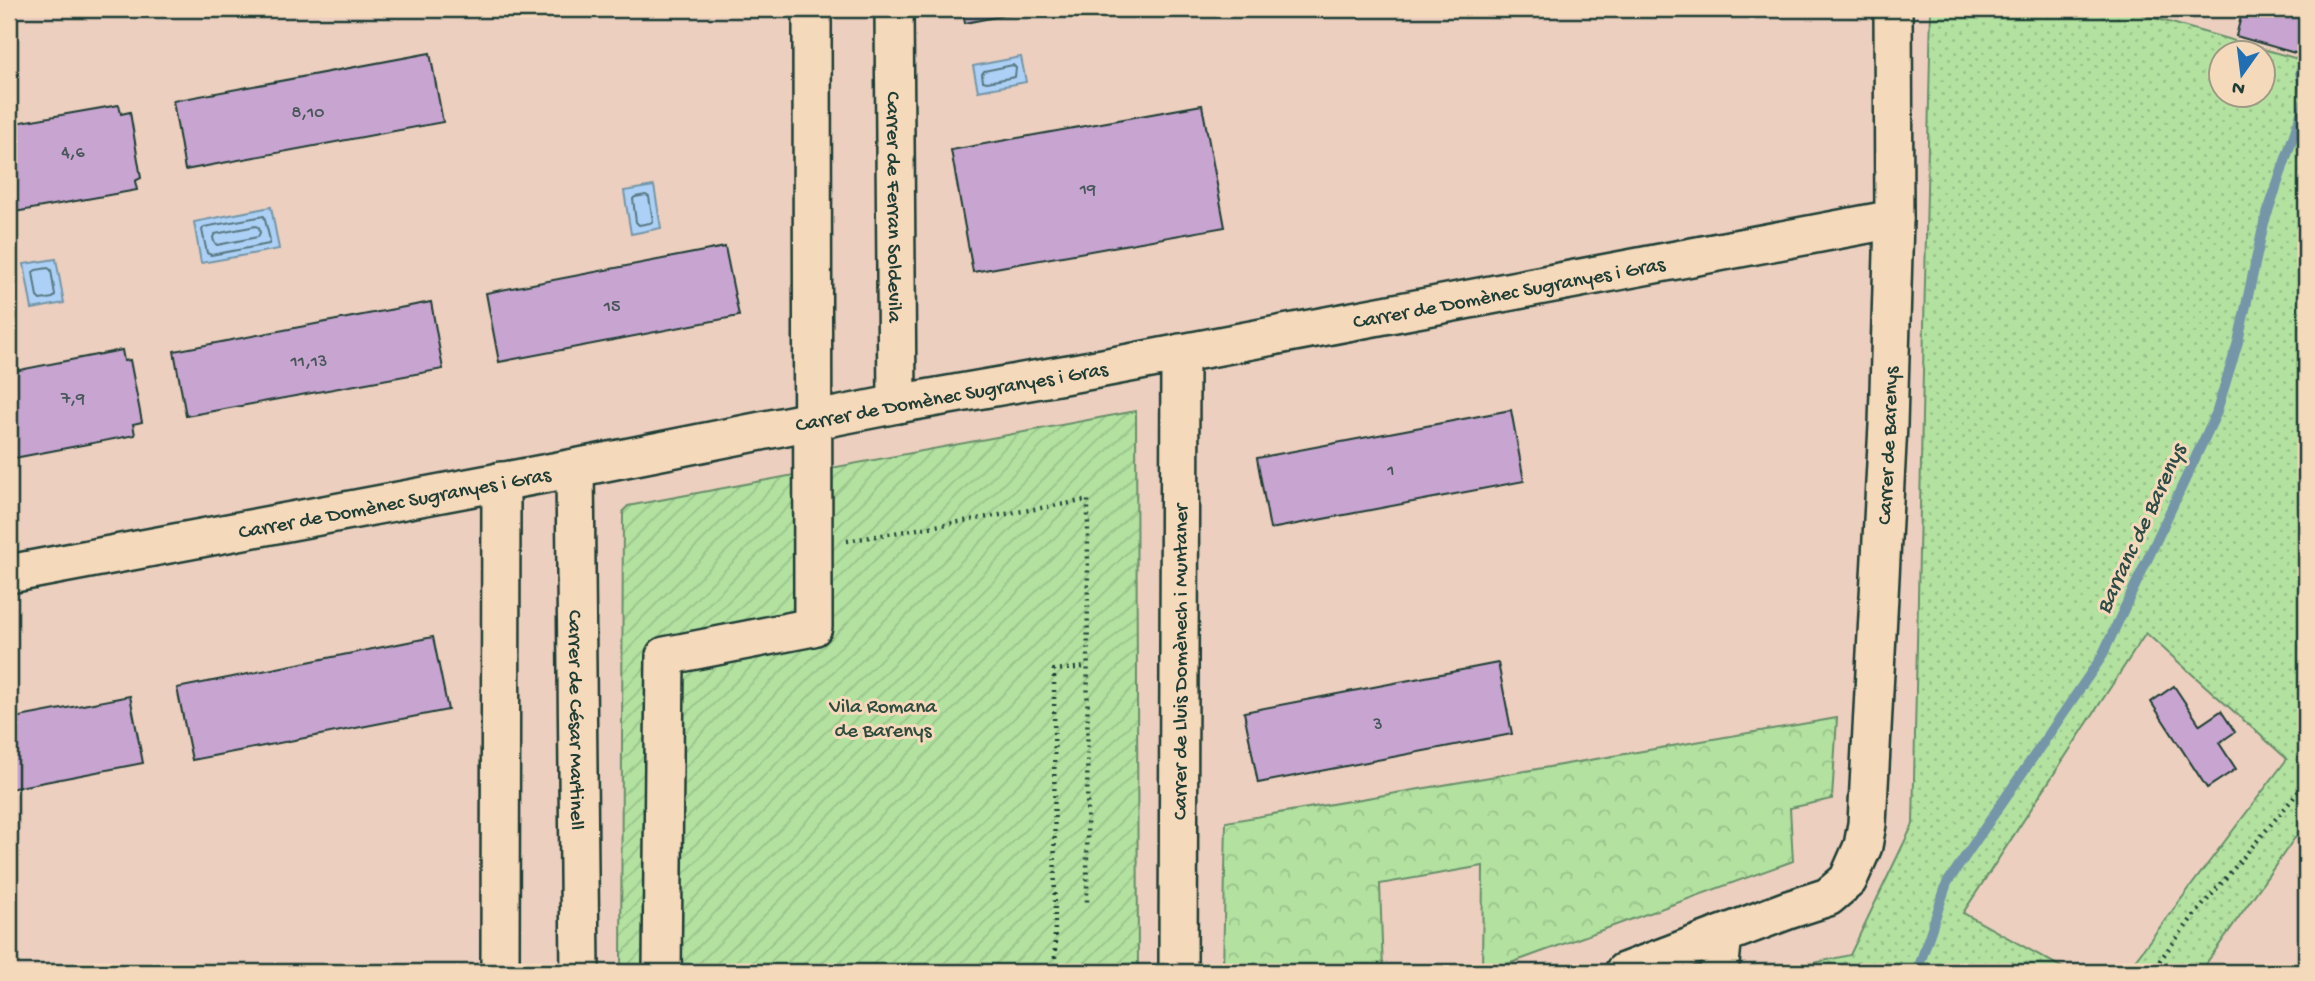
<svg xmlns="http://www.w3.org/2000/svg" width="2315" height="981" font-family="'Gochi Hand',sans-serif">
<defs>
<pattern id="grass-dots" width="8" height="8" patternUnits="userSpaceOnUse" patternTransform="scale(1.75)"><rect width="8" height="8" fill="#b2e1a0"/><path d="M2 2h.1M6 6h.1" fill="none" stroke="#99c28a" stroke-width="1.8" stroke-linecap="round"/></pattern>
<pattern id="park-crowns" width="20" height="18" patternUnits="userSpaceOnUse" patternTransform="scale(1.75)"><rect width="20" height="18" fill="#b2e1a0"/><path d="M2 6a3 3 0 1 1 6 0M12 15a3 3 0 1 1 6 0" fill="none" stroke="#99c28a"/></pattern>
<pattern id="garden-furrows" width="10" height="10" patternUnits="userSpaceOnUse" patternTransform="scale(1.75)"><rect width="10" height="10" fill="#b2e1a0"/><path d="M-1 1l2-2M0 10L10 0M9 11l2-2" fill="none" stroke="#99c28a"/></pattern>
</defs>
<rect width="100%" height="100%" fill="#eccfbf"/>
<filter id="ink" filterUnits="userSpaceOnUse"><feTurbulence type="fractalNoise" baseFrequency=".0143" numOctaves="2"/><feDisplacementMap in="SourceGraphic" scale="14" xChannelSelector="R" yChannelSelector="G"/><feConvolveMatrix kernelMatrix="1 2 1 2 8 2 1 2 1" color-interpolation-filters="sRGB"/></filter>
<g filter="url(#ink)">
<path fill="url(#grass-dots)" stroke="#688f6a" stroke-width="2" fill-rule="evenodd" d="M1931,9H2123L2305,61L2306,56V822L2200,972H2126L2287,759L2146,633L1963,913L2070,972H1774L1850,955L1913,824ZM2220,52H2262V94H2220Z"/>
<path fill="url(#park-crowns)" stroke="#688f6a" stroke-width="2" d="M1837,718L1832,799L1790,808L1793,861L1486,972H1482L1483,866L1380,884L1383,972H1223L1226,822Z"/>
<path fill="url(#garden-furrows)" stroke="#688f6a" stroke-width="2" d="M1136,411L1138,972H621L623,511L628,506Z"/>
<path fill="#add1f6" stroke="#7496a8" stroke-width="2" d="M1021,57L1026,82L978,91L973,66Z
M654,186L661,228L631,234L624,191Z
M271,207L279,249L201,263L194,222Z
M56,259L64,303L32,309L24,264Z"/>
<g fill="none" stroke-linecap="round" stroke-linejoin="round">
<path stroke="#587882" stroke-width="2" d="M1013,65L1016,68L1015,77L987,82L983,81L982,74L984,71Z
M646,195L649,197L653,221L650,223L639,225L636,222L633,199L635,197Z
M264,216L270,240L269,244L211,255L207,253L202,230L204,227Z
M256,226L259,228L260,233L258,237L217,245L214,242L213,237L215,234Z
M48,268L51,270L55,295L53,298L40,300L37,297L33,272L36,270Z"/>
<path stroke="#7496a8" stroke-width="10" d="M1917,972L1947,883L2101,658L2216,414L2238,342L2264,223L2306,99L2300,72L2306,66"/>
</g>
<path fill="#c7a5d0" stroke="#1f3d34" stroke-width="2" d="M962,9H1036L965,23Z
M2243,9H2306V42L2302,55L2236,36Z
M430,53L443,122L185,170L173,101Z
M119,105L121,114L130,112L141,178L135,181L137,190L9,213V124Z
M1202,105L1225,227L973,272L951,150Z
M725,247L739,316L499,362L486,293Z
M431,302L443,369L186,416L174,351Z
M122,350L124,361L130,360L142,422L133,424L135,435L9,459V372Z
M1511,410L1524,481L1270,529L1257,458Z
M433,637L448,710L192,760L177,688Z
M1498,663L1512,734L1258,783L1244,712Z
M2174,686L2200,725L2221,711L2235,732L2219,743L2236,769L2207,788L2151,702Z
M130,696L143,763L9,789V719Z"/>
<g fill="none" stroke-linecap="round" stroke-linejoin="round">
<g stroke="#1f3d34" stroke-width="42">
<g id="street">
<path id="s1" d="M894,9L897,404"/>
<path id="s2" d="M575,468L580,972"/>
<path id="s3" d="M9,574L575,468L897,404L1103,368L1894,219"/>
<path d="M500,972L501,481"/>
<path d="M662,972L665,656L813,627L812,9"/>
<path id="s4" d="M1178,972L1180,353"/>
<path id="s5" d="M1624,972L1788,910L1828,897L1848,880L1863,846L1867,824L1888,425L1894,219L1893,9"/>
<path d="M1719,972L1723,935"/>
</g>
</g>
<path stroke="#1f3d34" stroke-width="4.5" stroke-dasharray="2 5" stroke-linecap="butt" d="M847,541L1088,500L1087,906
M1055,972L1054,670L1087,667
M2151,972L2192,918L2306,783"/>
<use href="#street" stroke="#f5d9bb" stroke-width="37"/>
</g>
</g>
<g text-anchor="middle" stroke-width="6" stroke-linejoin="round" paint-order="stroke">
<g font-size="18" fill="#49575b">
<text x="308" y="117">8,10</text>
<text x="73" y="157">4,6</text>
<text x="1088" y="194">19</text>
<text x="612" y="311">15</text>
<text x="309" y="366">11,13</text>
<text x="73" y="403">7,9</text>
<text x="1391" y="475">1</text>
<text x="1378" y="729">3</text>
</g>
<g font-size="21" fill="#1f3d34" stroke="#f5d9bb">
<text dy="7" stroke="none"><textPath href="#s1" startOffset="198">Carrer de Ferran Soldevila</textPath></text>
<text dy="7" stroke="none"><textPath href="#s3" startOffset="1526">Carrer de Domènec Sugranyes i Gras</textPath></text>
<text dy="7" stroke="none"><textPath href="#s3" startOffset="959">Carrer de Domènec Sugranyes i Gras</textPath></text>
<text dy="7" stroke="none"><textPath href="#s5" startOffset="682">Carrer de Barenys</textPath></text>
<text dy="7" stroke="none"><textPath href="#s3" startOffset="392">Carrer de Domènec Sugranyes i Gras</textPath></text>
<text dy="7" stroke="none"><textPath href="#s4" startOffset="310">Carrer de Lluis Domènech i Muntaner</textPath></text>
<text dy="7" stroke="none"><textPath href="#s2" startOffset="252">Carrer de César Martinell</textPath></text>
</g>
<g font-size="21" fill="#2e4d3f" stroke="#f5d9bb">
<text x="883" y="712">Vila Romana<tspan x="883" dy="24">de Barenys</tspan></text>
</g>
<g font-size="23" font-style="italic" fill="#2d4c47" stroke="#f5d9bb">
<text transform="translate(2139 528) rotate(-65)" y="8">Barranc de Barenys</text>
</g>
</g>
<rect width="2315" height="981" fill="none" stroke="#f5d9bb" stroke-width="35"/>
<rect x="18" y="18" width="2280" height="946" fill="none" stroke="#1f3d34" stroke-width="2.5" filter="url(#ink)"/>
<g transform="translate(2242 74) rotate(194)"><circle r="33" fill="#f5d9bb" stroke="#9f9b85" stroke-width="2"/>
<path d="M0-5L12 26L0 18L-12 26Z" fill="#1f6fb2"/>
<text y="-10" font-size="19" font-weight="bold" text-anchor="middle" fill="#1f3d34">N</text>
</g>
</svg>
